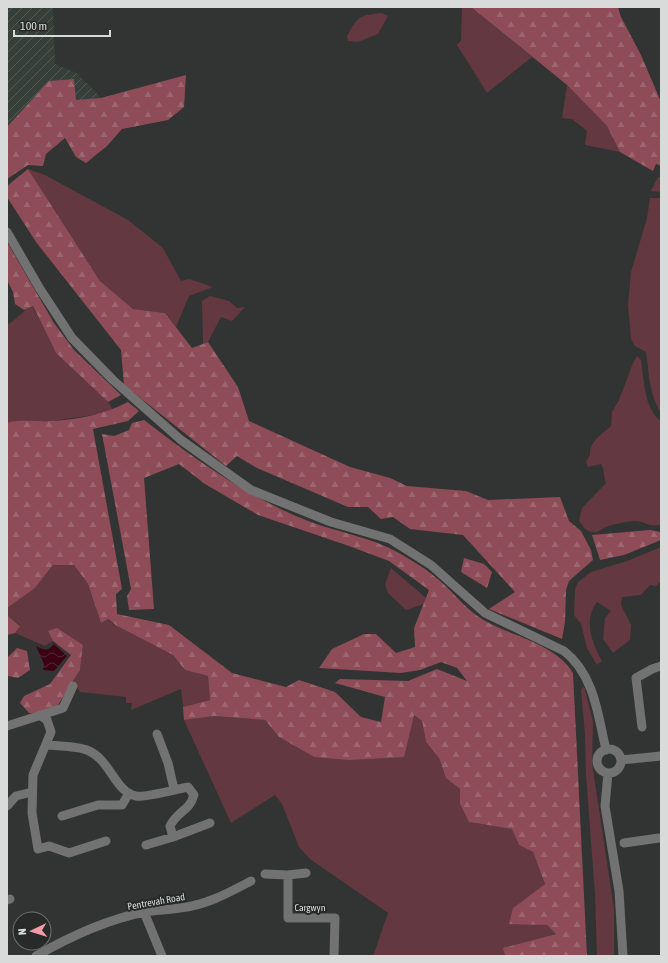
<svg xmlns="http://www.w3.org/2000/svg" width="668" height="963" font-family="'Asap Condensed',sans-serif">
<defs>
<pattern id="industrial-furrows" width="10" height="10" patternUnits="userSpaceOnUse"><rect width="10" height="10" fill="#363f39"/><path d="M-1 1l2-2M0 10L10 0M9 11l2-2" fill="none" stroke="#525a55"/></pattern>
<pattern id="forest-firs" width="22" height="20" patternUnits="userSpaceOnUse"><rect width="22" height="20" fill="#8d4c58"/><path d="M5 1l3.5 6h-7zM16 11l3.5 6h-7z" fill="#9c656f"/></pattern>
<pattern id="water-waves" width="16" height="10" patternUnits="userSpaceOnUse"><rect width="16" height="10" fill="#3b0214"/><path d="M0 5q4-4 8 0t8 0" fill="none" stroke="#572636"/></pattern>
</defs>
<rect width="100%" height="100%" fill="#313432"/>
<path fill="url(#industrial-furrows)" d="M7,7H53L55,64L77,73L101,98L7,150Z"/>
<path fill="#633840" d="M462,7H471L532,57L487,93L457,45L461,40Z
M382,13L388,16L378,34L358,42L348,41L347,36C358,16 359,15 382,13Z
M567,85L607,126L620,152L585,145L587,131L572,119L562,118Z
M28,169L45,175L128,220L163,248L181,281L189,279L213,287L189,296L176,327L165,313L133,309L100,281Z
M658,177H661V192L651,191Z
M650,198H661V412C649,396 649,371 646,352L635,346L631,339L628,305L631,272L647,218Z
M210,296L229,301L237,308L245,307L232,321L221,317L208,342L203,344L202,301Z
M32,305L56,353L108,402L113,410L93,415L52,421L7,423V325C17,319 23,311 32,305Z
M637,356L641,360C644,378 644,410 661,421V524C651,529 644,520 634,521C625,522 613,524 604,528C600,530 598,533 593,532C586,532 583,526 579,521L582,508L606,483C603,476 605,470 601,464L588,467L586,462L590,455C589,442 602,434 611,426L612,412L619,400L633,363Z
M661,547V581L656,586L650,585L641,595L622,597L621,605L631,625L630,640L613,653L603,639L605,618L611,611L597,602C583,620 592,643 602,661L597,665L587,648L581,624L574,615L575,589L578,582L591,572L627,561Z
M54,564L74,565L88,584L101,623L107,619L117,626L173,655L185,670L208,676L210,700L183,707L181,689L131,710L132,703H126V697L80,692L73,681L80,670L83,645L48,631L53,641L45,646L15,633L20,625L7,615V608L35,588Z
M391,568L426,598L424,604L406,610L388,593L385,584Z
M584,686L593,722L592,763L614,909V956H597L595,894L586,775L585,735L581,690Z
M414,715L422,721L426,742L439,758L446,778L460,789V804L469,822L512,829L519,845L533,852L545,884L513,908L547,925L556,934L504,948L505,956H373L388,913L310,859L299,847L282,804L275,795L231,823L184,720L214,716L265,720L279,737L314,757Z"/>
<path fill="url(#forest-firs)" d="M471,7H618L621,17L641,55L661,102V166L656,164L653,171L620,152L607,126L567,85Z
M186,75L184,107L168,120L122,129L107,146L86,163L76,157L65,138L46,154L43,166L28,165L7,179V127L49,81L74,79L76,100L101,98Z
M28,169L100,281L133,309L165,313L192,348L208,342L238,387L249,421L350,467L390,478L407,486L466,491L488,500L560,497L569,521L581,531L591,550L593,560L569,581L566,590L565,622L562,639L489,609L515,592L463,535L410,529L393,517L381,519L368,507H348L257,468L237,456L226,466L124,385L121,350L36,242L7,197V186Z
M7,242L54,323L74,350L121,395L108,402L56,353L33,306L24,310L15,304L13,292L7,280Z
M128,402L139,411L128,421L93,429L122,589L116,594L117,614L169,625L232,673L286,687L299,680L335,692L361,717L381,722L385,697L335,683L340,679L408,681L437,669L467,681L457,668L441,662L420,670L401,673L319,668L332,649L364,634H376L396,653L415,647L414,628L429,590L389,561L349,546L258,515L205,484L179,464L144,478L154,609L129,610L127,596L131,589L102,434L114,436L129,430L132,423L144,420C195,459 247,497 308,521C337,532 371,537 399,553C411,560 423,567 434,576C449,587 461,604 476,615C505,636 554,641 573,673L587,956H505L503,948L556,934L547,925L509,924L513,908L545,884L533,852L519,845L512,829L469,822L460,804V789L446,778L439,758L426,742L422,721L414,715L404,757L350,760L314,757L279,737L265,720L214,716L184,720L183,707L210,700L208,676L185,670L173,655L117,626L108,619L101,623L88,584L74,565H53L35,588L7,608V423C20,419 37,422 50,421C77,420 105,414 128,402Z
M650,530L661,532V540L624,555L600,560L592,535Z
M464,558L484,564L492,572L487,588L461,572Z
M7,615L20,626L15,633L7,635Z
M57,628L83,645L80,670L58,705L36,713H29L20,703L24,696L50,684L71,655L53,641L48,631Z
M17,648L27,651L30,670L18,678L8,676L7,658Z"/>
<path fill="url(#water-waves)" d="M54,644L67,656L54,671L43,670L44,664L36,646C45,650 47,652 54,644Z"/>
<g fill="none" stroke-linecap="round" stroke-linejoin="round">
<path stroke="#717271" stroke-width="9" d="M7,232L40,289L72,338L113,380L181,440L251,490L331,522L390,539L431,565L485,613L564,651C594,674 598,715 606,750
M41,716L47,720L51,732L33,775L32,813L38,849L49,846L69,853L106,841
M7,726L63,708L73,686
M642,727L636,678L652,669L661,666
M157,734L168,763L174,789
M46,745C58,746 79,746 89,751C110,760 116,793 136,796C145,798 177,789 188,787L194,795C189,812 178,810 170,826L173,837L146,845
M597 761a12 12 0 1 1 24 0a12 12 0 1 1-24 0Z
M621,760L661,756
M608,773L605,806L619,891L623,956
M7,806L16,796L32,792
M62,816L98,805H122L129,793
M173,837L210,823
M624,843L659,838
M265,874L288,875V918H335L334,956
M288,875L306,873
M7,900L10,899
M144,912L162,956
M36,956C69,937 106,920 144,912C156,910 168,910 180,908C207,905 228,893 251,881"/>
</g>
<g text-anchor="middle" stroke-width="4" stroke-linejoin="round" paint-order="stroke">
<g font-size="10" fill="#d9dbda" stroke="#272a28">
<text transform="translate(156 901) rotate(-10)" y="4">Pentrevah Road</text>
<text x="310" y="911">Cargwyn</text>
</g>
</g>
<rect width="668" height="963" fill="none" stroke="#d9dbda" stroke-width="16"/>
<g transform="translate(32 931) rotate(266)"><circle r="19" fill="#272a28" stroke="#6e716f"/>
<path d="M0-3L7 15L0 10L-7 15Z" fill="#f39aa9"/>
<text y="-6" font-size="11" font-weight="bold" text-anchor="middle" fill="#d9dbda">N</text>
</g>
<path d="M14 30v6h96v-6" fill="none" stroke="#d9dbda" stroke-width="2"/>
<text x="20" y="30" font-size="12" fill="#d9dbda" stroke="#272a28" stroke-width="3" paint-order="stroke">100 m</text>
</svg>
